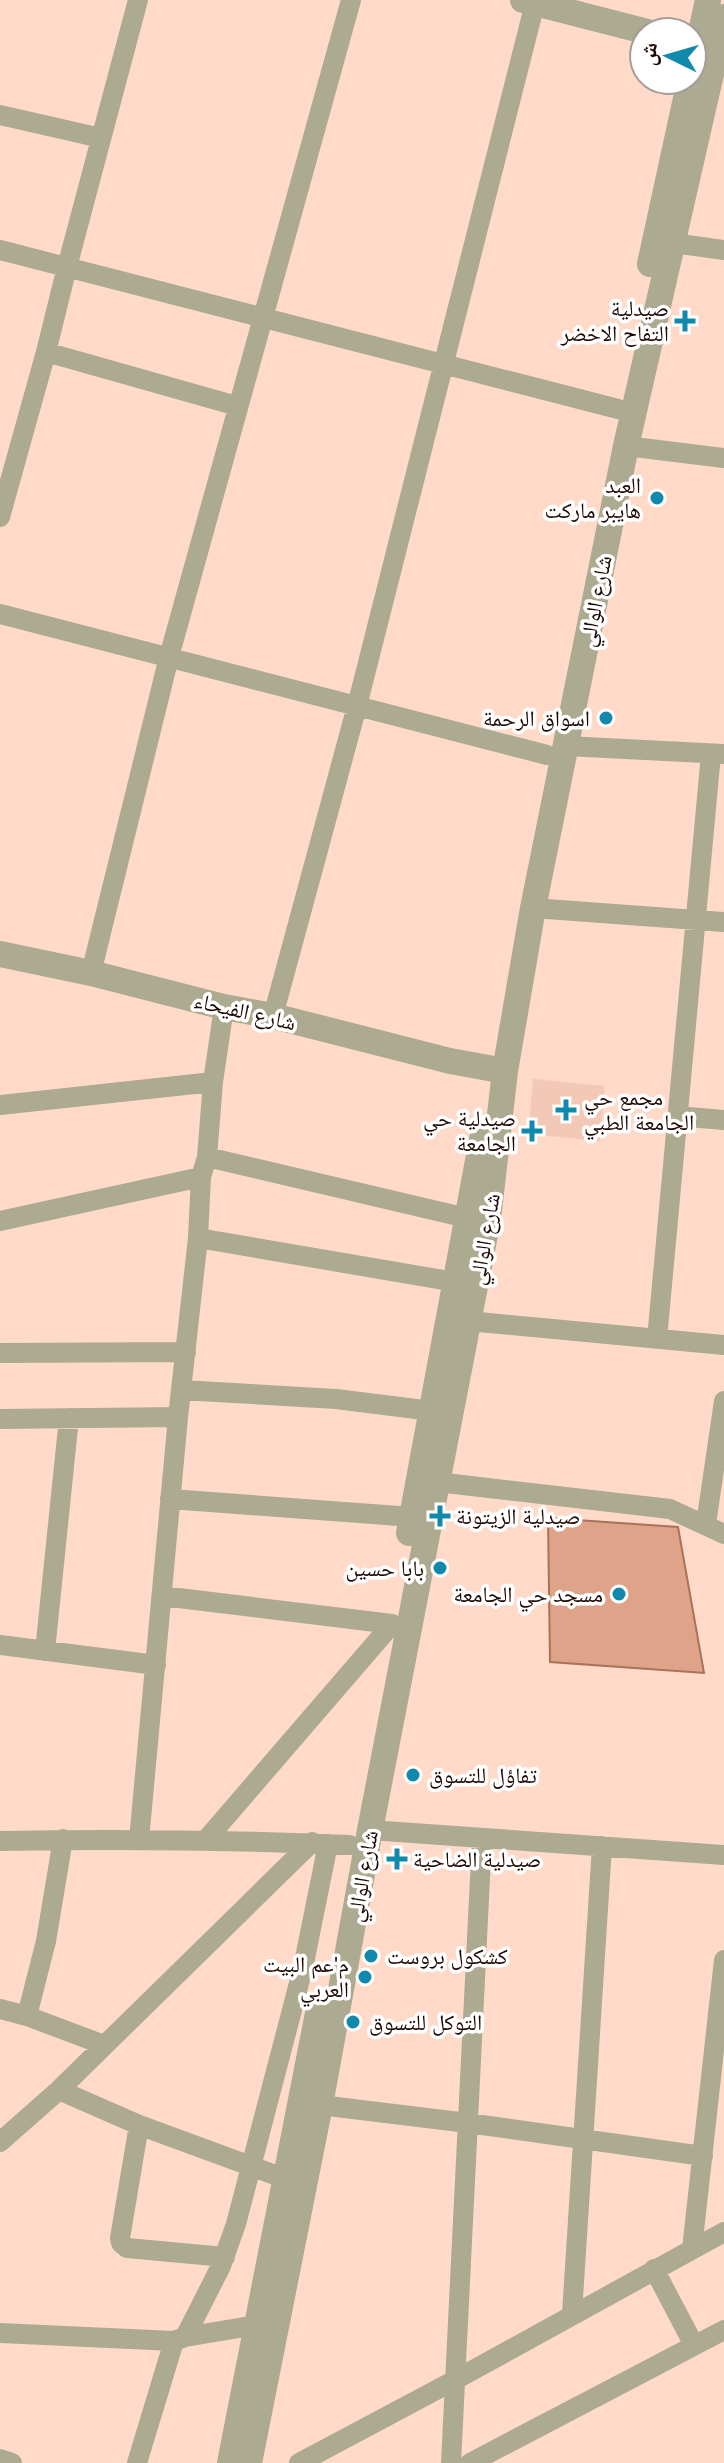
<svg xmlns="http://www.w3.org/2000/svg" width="724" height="2463" font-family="Lora,'Noto Naskh Arabic',serif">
<rect width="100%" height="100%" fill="#ffdac9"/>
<path fill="#f2c9b7" d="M533,1079L605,1086L600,1141L528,1134Z"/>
<path fill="#dea389" stroke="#a97259" stroke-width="2" d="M548,1518L678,1527L704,1673L550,1662Z"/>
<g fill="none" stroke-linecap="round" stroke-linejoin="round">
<path stroke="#acaa91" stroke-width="20" d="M0,115L101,138
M673,243L724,250
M0,250L618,409
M46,352L237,406
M626,446L724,458
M0,517L46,352L67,267L138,0
M0,614L547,755
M566,746L724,754
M533,908L724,922
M91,973L169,657L351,0
M273,1016L357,706L535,3
M0,1105L213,1082
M677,1116L724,1120
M207,1157L467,1218
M0,1221L201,1177
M198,1238L455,1282
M468,1321L724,1345
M657,1339L711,754
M0,1353L186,1352
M181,1390L336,1399L432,1411
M0,1419L178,1417
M437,1482L670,1509L724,1534
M170,1499L412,1517
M706,1524L724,1401
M162,1596L392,1624
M0,1645L156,1665
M45,1651L69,1418
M370,1830L724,1855
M139,1840L178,1417L198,1238L201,1177L207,1157L213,1082L224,1007
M0,1841C117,1839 233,1840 350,1845
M205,1841L392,1624
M0,2009L27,2016L104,2045
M27,2016L46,1941L63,1839
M59,2090L139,2125L286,2179
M320,2105L468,2123L703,2156
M139,2125L120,2238L121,2243L127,2248L225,2257
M0,2142L59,2090L312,1842
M692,2249L724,1960
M654,2269L694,2345
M572,2314L602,1846
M0,2333L174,2341L185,2337L256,2325
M185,2337L221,2266L236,2224L303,1968L328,1844
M0,2459L12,2463
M137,2463L174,2341
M299,2463L455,2380L724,2232
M451,2463L482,1838
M470,2463L724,2330"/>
<path stroke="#acaa91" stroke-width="26" d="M523,0L648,32
M692,72L708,0
M650,264L690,80
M0,954L91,973L224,1007L273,1016L450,1061L505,1071
M409,1533L482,1139
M230,2463L319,2008
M249,2463L320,2105L370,1830L488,1219L505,1071L533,908L626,446L724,17"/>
</g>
<g fill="#1089ac" stroke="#fff" stroke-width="3">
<path d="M681 309h8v8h8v8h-8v8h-8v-8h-8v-8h8z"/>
<circle cx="657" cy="498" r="8"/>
<circle cx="606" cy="718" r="8"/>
<path d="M562 1098h8v8h8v8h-8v8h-8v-8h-8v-8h8z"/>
<path d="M528 1119h8v8h8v8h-8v8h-8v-8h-8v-8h8z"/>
<path d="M436 1504h8v8h8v8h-8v8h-8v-8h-8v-8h8z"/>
<circle cx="440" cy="1568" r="8"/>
<circle cx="619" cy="1594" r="8"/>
<circle cx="413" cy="1775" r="8"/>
<path d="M393 1847h8v8h8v8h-8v8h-8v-8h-8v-8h8z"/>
<circle cx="371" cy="1956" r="8"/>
<circle cx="365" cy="1977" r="8"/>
<circle cx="353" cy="2022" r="8"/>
</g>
<g text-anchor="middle" stroke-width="7" stroke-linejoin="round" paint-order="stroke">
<g font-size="22" fill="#1e0902" stroke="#fff" text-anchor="end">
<text x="669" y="316">صيدلية<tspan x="669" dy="25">التفاح الاخضر</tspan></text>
<text x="641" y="493">العبد<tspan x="641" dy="25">هايبر ماركت</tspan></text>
<text x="590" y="726">اسواق الرحمة</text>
<text x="584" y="1105" text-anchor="start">مجمع حي<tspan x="584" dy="25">الجامعة الطبي</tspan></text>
<text x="516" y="1126">صيدلية حي<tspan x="516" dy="25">الجامعة</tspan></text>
<text x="456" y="1524" text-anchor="start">صيدلية الزيتونة</text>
<text x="424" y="1576">بابا حسين</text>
<text x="603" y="1602">مسجد حي الجامعة</text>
<text x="429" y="1783" text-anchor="start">تفاؤل للتسوق</text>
<text x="413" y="1867" text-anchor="start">صيدلية الضاحية</text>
<text x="387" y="1964" text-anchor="start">كشكول بروست</text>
<text x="349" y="1972">م'عم البيت<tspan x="349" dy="25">العربي</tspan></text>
<text x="369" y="2030" text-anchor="start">التوكل للتسوق</text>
</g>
<g font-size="22" fill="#1e0902" stroke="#fff">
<text transform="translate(595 601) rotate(-79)" y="8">شارع الوالي</text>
<text transform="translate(245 1011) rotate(13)" y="8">شارع الفيحاء</text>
<text transform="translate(484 1239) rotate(-80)" y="8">شارع الوالي</text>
<text transform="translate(362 1876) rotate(-80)" y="8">شارع الوالي</text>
</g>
</g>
<g transform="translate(668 56) rotate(275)"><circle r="38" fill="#ffffff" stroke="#a59d9a" stroke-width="2"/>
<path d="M0-6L14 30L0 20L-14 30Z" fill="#1089ac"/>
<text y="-12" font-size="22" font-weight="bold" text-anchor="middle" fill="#1e0902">ش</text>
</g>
</svg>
